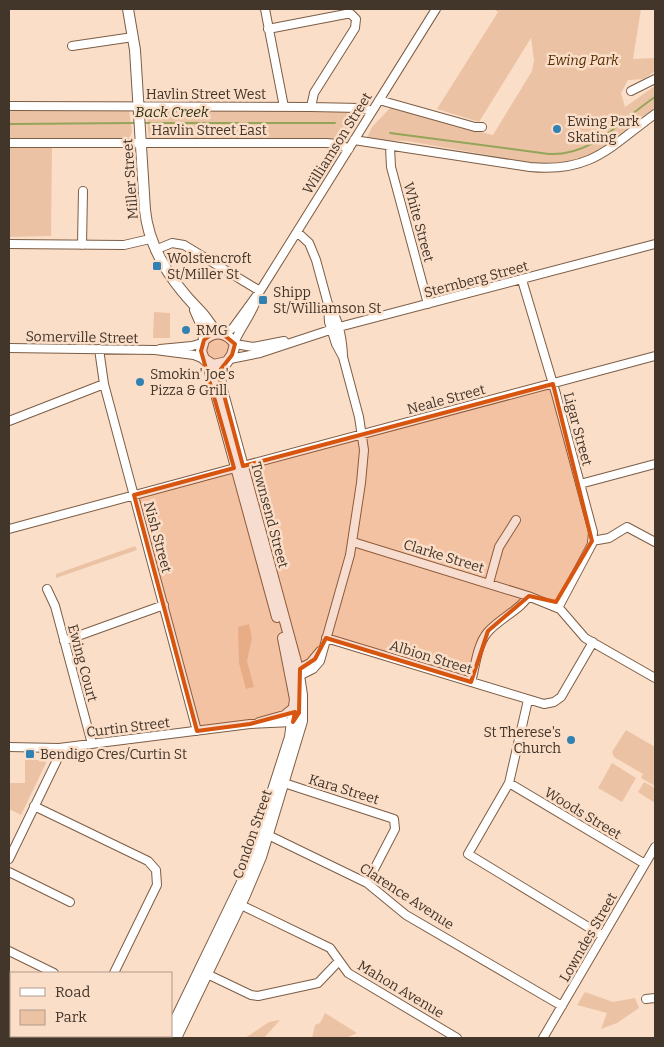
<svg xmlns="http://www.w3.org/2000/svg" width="664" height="1047" font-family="Bitter,serif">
<rect width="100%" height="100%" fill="#fbdec8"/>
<path fill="#ebc3a4" d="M494,9H641L633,59L655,58V71L644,79L628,80L621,93L625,107L655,86V112L612,146L572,165H546L407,141L370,140L367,138L372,127L390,108L493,135L532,71L534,60L531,38L479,122L437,109L498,12Z
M9,109L129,110L132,131L129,141L107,139L9,140Z
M150,109L356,111L359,114L352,131L343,142L333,140L154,142L149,138C148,128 146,118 150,109Z
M9,148H52L51,236L9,237Z
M154,312L170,313V338H153Z
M135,546L137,550L56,578V574Z
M249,624L252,638L247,661L254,687L246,689L239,663L238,627Z
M626,730L655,747V786L641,778L643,774L614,757L612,752Z
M25,760H46V763L21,815L9,809V783H25Z
M612,763L636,778L622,802L598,788Z
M644,782L655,788V803L638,792Z
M585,992L613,1002L635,998L639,1008L617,1023L601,1029L607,1013L577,1005Z
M325,1013L357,1033L346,1038H312L315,1025L320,1023Z
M280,1020L264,1038H245L269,1022Z
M34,1036H82V1038H32Z"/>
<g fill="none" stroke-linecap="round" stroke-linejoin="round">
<path stroke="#94a559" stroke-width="2" d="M144,123H335
M9,124L136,123
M390,133L549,154C594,156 620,120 655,97"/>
<g stroke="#7c5d45" stroke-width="10">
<path id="minor" d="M265,9L284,107
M268,29L346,14H351L356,19L355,28L314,93L311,107
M72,46L133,37
M631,91L655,79
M379,100L475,127H482
M9,106L311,107L360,108L372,111
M354,140L530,167C591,173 610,147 655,114
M9,143H326L338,144L349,149
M390,147L391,167L428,304
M297,232L309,243L316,260L328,304L329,322L336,344L343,357L359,417L364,450L361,483L350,555L320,661L313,669L299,676
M9,244L124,245L150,239
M82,245L83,191
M155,250L172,243L184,245L260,291
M522,280L556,394L593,532L592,544L558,608
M329,305C339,320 342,337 343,355
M224,334L233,328L260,291L436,9
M234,343C241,326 254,312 259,293
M235,344L253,347L284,341
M9,348L155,350L194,355L204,359
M99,349L104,384L197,731
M160,349L192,346L202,343
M230,359L260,353L339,327L655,244
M9,421L104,384
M243,466L655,356
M580,484L655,464
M9,529L235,468
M592,541L609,538L627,527L655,542
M353,542L528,596L560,609L585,638L655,678
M489,583L499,547L516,520
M47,589L55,606L92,744
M326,638L544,704L554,702L561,697L593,642
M64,641L164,605
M298,669L310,663L320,651
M471,682C475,668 477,645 487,633C496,621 524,607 528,596
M528,700L509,783L468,854L603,936
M259,722L284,715L295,706
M9,747L59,748L250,724L293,722
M284,783L394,819L395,829L367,883
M509,783L645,864
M34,806L148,861L156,870L157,885L114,973
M268,835L367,883L406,915L562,1006
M9,859L57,760L59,748
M9,872L70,902
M241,905L330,948L348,973L457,1038
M9,951L54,973
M207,974L251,995L258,996L318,983L339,961
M646,999L655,998
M543,1038L655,847"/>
</g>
<g stroke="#7c5d45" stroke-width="12">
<path id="major" d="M128,9L135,50L145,210C149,250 173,284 201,312C207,318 211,327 218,333
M195,310L203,328L204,340
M207,361L277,617
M171,1029L246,874L290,737L295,699L283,638
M167,1038L168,1036
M176,1038L245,895L261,857L302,721V695L298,669L221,386L220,371L232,355L235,344C227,332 215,330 204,340L201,351L204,359L213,365L227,362"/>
</g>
<use href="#minor" stroke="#fff" stroke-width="8"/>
<use href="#major" stroke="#fff" stroke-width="10"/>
</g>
<path fill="#d7550f" fill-opacity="0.2" stroke="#d7550f" stroke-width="4" stroke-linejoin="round" d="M213,333L224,335L235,344L232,355L221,369L220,380L243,466L553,384L592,541L556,602L529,596L488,631L471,682L326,638L315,659L300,669L299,713L293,722L295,712L250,724L197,731L134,495L234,468L201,351L204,340Z"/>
<g fill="#3182b3" stroke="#fbdec8" stroke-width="2">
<circle cx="557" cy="129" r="5"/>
<rect x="152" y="261" width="10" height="10" rx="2.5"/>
<rect x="258" y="295" width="10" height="10" rx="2.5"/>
<circle cx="186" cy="330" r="5"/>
<circle cx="140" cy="382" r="5"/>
<circle cx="571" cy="740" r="5"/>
<rect x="25" y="749" width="10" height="10" rx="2.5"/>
</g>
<g text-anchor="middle" stroke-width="5" stroke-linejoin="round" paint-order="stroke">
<g font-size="14" font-style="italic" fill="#562d02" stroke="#fbdec8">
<text x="583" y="65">Ewing Park</text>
</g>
<g font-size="14" fill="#42352a" stroke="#fbdec8">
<text x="206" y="99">Havlin Street West</text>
<text x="209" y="135">Havlin Street East</text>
<text transform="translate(337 143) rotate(-58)" y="5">Williamson Street</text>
<text transform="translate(130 179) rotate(-94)" y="5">Miller Street</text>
<text transform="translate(419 222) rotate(75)" y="5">White Street</text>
<text transform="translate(476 279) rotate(-15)" y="5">Sternberg Street</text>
<text transform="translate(82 337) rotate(1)" y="5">Somerville Street</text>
<text transform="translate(446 399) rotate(-15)" y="5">Neale Street</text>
<text transform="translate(578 429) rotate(75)" y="5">Ligar Street</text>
<text transform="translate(270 515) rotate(75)" y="5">Townsend Street</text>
<text transform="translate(158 537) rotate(75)" y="5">Nish Street</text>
<text transform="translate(444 556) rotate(17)" y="5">Clarke Street</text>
<text transform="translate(431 657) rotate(17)" y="5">Albion Street</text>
<text transform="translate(83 663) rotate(75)" y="5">Ewing Court</text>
<text transform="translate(128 727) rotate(-7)" y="5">Curtin Street</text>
<text transform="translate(344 789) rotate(17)" y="5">Kara Street</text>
<text transform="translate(583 813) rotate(31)" y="5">Woods Street</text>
<text transform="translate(252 834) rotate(-71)" y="5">Condon Street</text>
<text transform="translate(407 896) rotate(33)" y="5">Clarence Avenue</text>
<text transform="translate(588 937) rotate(-60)" y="5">Lowndes Street</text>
<text transform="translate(401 989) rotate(31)" y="5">Mahon Avenue</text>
</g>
<g font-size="14" fill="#42352a" stroke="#fbdec8" text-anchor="start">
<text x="567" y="126">Ewing Park<tspan x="567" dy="16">Skating</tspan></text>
<text x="167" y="263">Wolstencroft<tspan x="167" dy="16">St/Miller St</tspan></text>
<text x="273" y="297">Shipp<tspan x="273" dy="16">St/Williamson St</tspan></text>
<text x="196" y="335">RMG</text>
<text x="150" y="379">Smokin' Joe's<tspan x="150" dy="16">Pizza &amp; Grill</tspan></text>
<text x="561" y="737" text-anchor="end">St Therese's<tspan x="561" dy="16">Church</tspan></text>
<text x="40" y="759">Bendigo Cres/Curtin St</text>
</g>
<g font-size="15" font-style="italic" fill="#313817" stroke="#fbdec8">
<text x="172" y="117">Back Creek</text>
</g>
</g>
<rect width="664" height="1047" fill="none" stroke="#42352a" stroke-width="20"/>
<rect x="10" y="972" width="162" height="65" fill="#fbdec8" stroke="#b19a89"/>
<rect x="20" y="988" width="25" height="8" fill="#ffffff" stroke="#b19a89"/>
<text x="55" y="997" font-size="15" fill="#42352a">Road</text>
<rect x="20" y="1010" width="25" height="15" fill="#ebc3a4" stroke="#b19a89"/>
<text x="55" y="1022" font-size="15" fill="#42352a">Park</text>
</svg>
